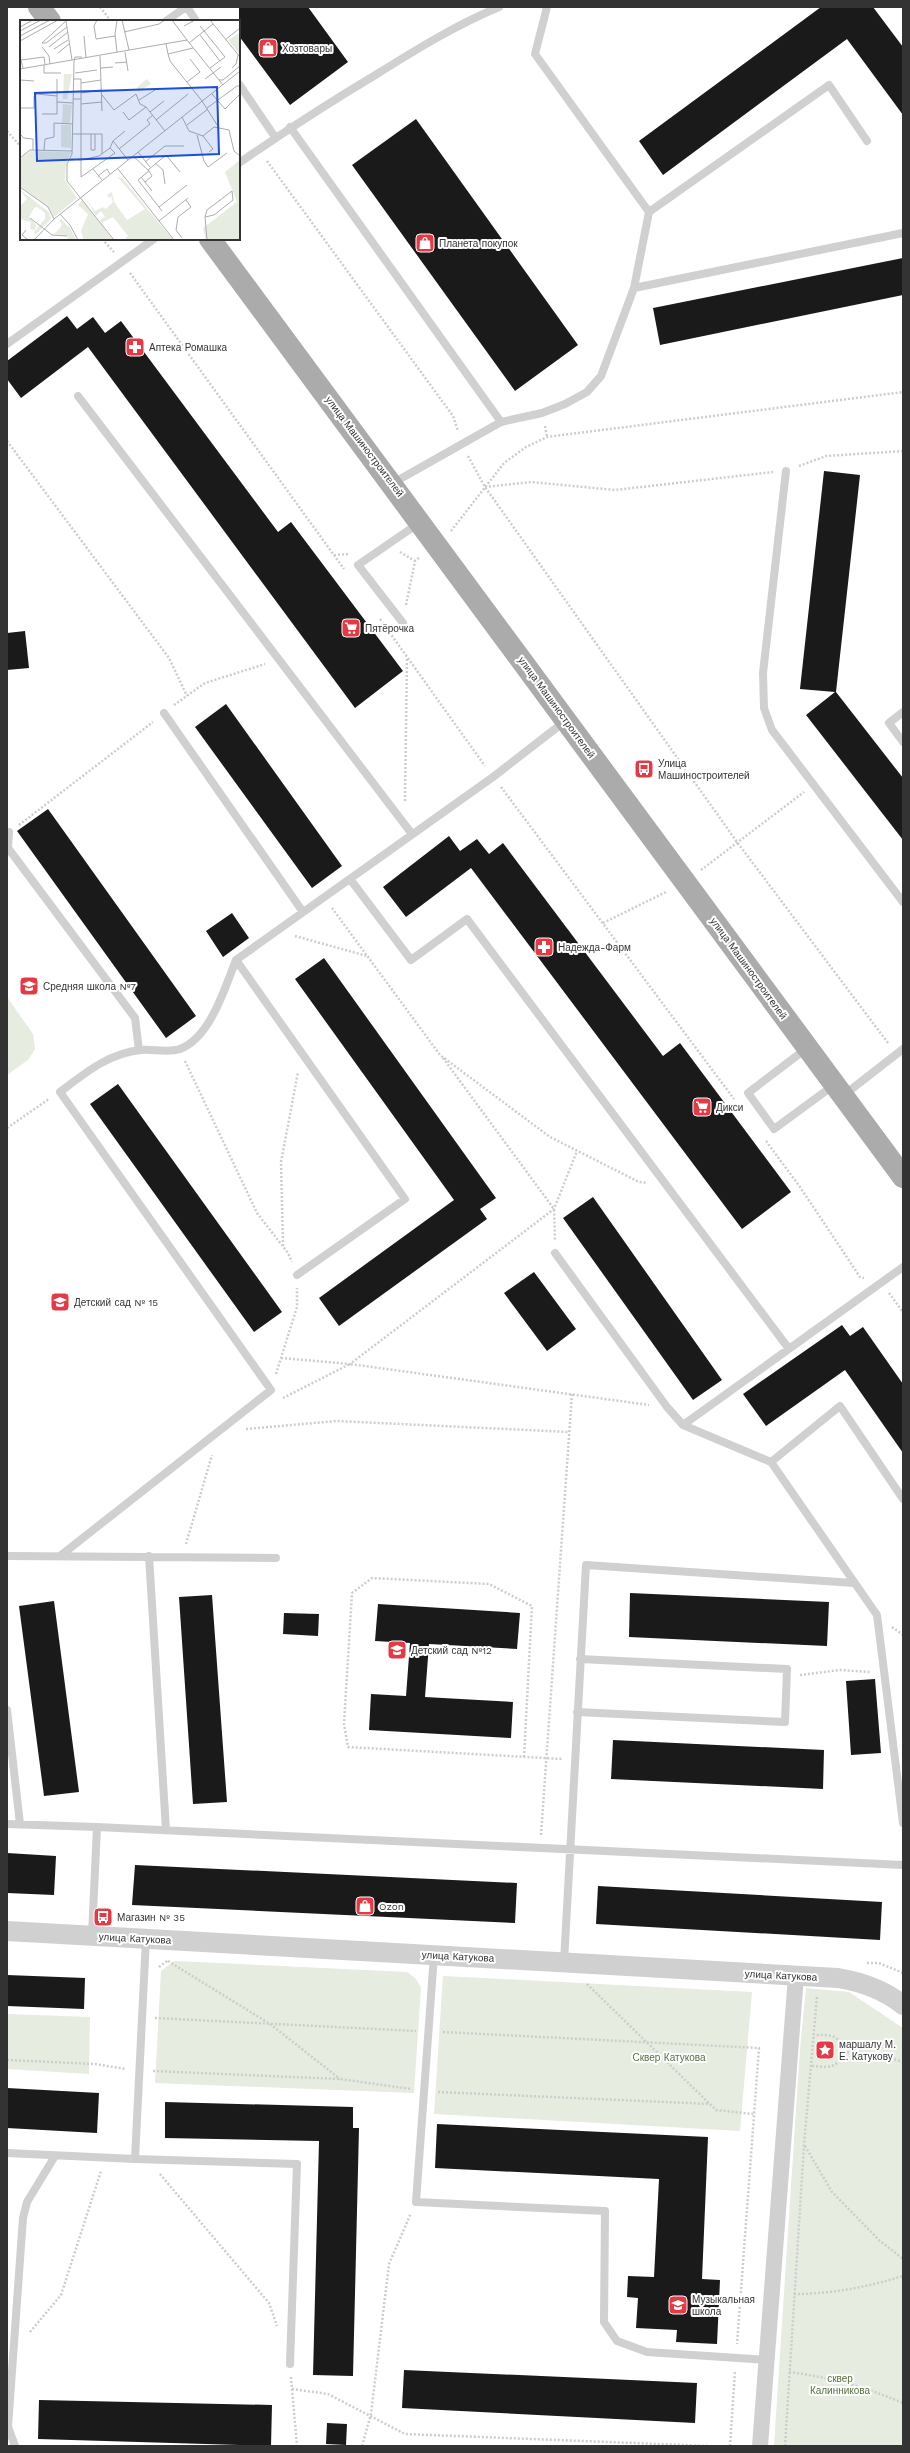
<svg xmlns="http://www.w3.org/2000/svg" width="910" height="2453" font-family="'Work Sans',sans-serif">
<rect width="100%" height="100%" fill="#fff"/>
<path fill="#e6ecdf" d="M7,997L33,1034L35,1049L28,1060L7,1075Z
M174,1961L407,1972L415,1978L421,1987L414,2093L155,2083L161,1971Z
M443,1976L752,1992L740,2131L434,2114Z
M806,1988L849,1992L903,2028V2446H774L800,2049Z
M7,2014L90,2017L89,2074L7,2069Z"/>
<path fill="#1a1a1a" d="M239,7H308L348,62L290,105L239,36Z
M821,7H873L903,47V115L847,39L663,175L639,141Z
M416,119L578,345L515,391L352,165Z
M903,258V295L660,345L653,308Z
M67,316L77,329L93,317L105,333L121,321L278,532L291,522L403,671L355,708L88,347L21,398L7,379V361Z
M824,471L860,475L836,692L903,778V840L806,715L835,692L800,689Z
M25,631L29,668L7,670V633Z
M226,704L342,866L312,888L195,727Z
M48,809L196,1016L166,1038L17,831Z
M449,836L460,851L477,839L489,854L503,843L663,1056L680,1043L791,1192L742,1229L471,868L406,917L383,887Z
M232,913L249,938L223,957L206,931Z
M324,958L496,1198L480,1209L487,1219L339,1326L319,1298L454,1200L295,979Z
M118,1084L282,1312L254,1332L90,1104Z
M593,1197L722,1380L693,1400L563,1218Z
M534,1272L576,1329L547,1351L504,1293Z
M842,1325L850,1336L863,1327L903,1384V1453L845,1370L766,1426L743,1394Z
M630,1593L829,1602L827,1646L629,1637Z
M212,1595L227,1802L193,1804L179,1597Z
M54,1601L79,1792L44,1796L19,1606Z
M378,1604L520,1613L517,1649L429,1644L425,1697L513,1702L511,1738L369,1730L371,1694L406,1696L410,1643L375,1641Z
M284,1613L319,1614L318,1636L283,1634Z
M875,1679L881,1753L851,1755L846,1681Z
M613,1740L824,1750L823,1789L611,1779Z
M7,1853L56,1856L54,1895L7,1893Z
M135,1865L517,1883L515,1923L132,1905Z
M598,1886L882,1902L880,1940L596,1924Z
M7,1975L85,1978L84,2009L7,2006Z
M7,2088L99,2093L97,2133L7,2128Z
M165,2102L353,2107V2128H359L353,2376L313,2375L319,2141L165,2138Z
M437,2124L708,2137L702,2279L720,2280L717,2344L676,2342L677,2330L636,2328L638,2298L627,2297L628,2276L654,2277L659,2179L435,2168Z
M404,2370L697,2383L695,2423L402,2408Z
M39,2400L272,2405L271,2446L38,2439Z
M327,2423L347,2424L346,2445L326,2444Z"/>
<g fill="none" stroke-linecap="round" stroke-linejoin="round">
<path stroke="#cdcdcd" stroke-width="2.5" stroke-dasharray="2 2" stroke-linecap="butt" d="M100,7L111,21
M7,131L21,147
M267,161L453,416L458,431
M102,239L114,252
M130,273L344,569
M545,426L547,437
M7,441L169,658L187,696
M468,456L485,487L737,842L888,1043
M799,466L826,456L903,451
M485,487L531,482L615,490L773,472
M451,531L504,463L526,447L547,437L903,392
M400,552L415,561
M334,555L350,554
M406,605L415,561L420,557
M380,619L485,766
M174,705L205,683L265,664
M501,787L734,1099
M405,801L407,657
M19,825L153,722
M701,870L804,792
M332,908L440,1055L550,1137L639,1182L647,1183
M603,923L666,892
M295,936L367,956
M443,1058L554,1209L555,1240
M185,1061L257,1213L288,1253L292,1262
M7,1128L49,1099
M766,1141L800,1187L860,1277L864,1278
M283,1246L281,1162L298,1072
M889,1293L903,1312
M281,1358L350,1364L554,1209L577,1151
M276,1374L297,1307V1288
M283,1398L350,1364L649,1405
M246,1429L337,1421L569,1432
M186,1544L212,1455
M892,1627L903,1635
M800,1675L840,1670L871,1672
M524,1757L532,1606L489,1584L372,1578L352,1593L344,1724L348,1747L562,1759
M541,1835L572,1394
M168,1961L270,2024L340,2079
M867,1963H879L903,1973
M159,1967L167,1961
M587,1984L716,2110L753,2114
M155,2018L416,2031
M443,2032L759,2048L737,2344
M843,2052L877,2054L903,2062
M7,2060L95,2064L126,2069
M812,2066C817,2066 825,2068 831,2066C844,2063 846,2046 836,2038C830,2034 820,2035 814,2035
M153,2071L340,2079L411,2089
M438,2092L710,2104
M805,2146L832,2192L879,2240L903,2259
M160,2174L269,2303L277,2326
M794,2294C832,2294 867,2287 903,2276
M30,2332L61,2295L101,2171
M789,2372C833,2378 862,2386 903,2403
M291,2377L297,2446
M292,2389L328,2394L405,2434L709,2446
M362,2446L371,2414L389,2264L411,2213
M730,2446L735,2371
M785,2446L804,2145L817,1996"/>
<path stroke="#d0d0d0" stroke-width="8" d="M187,7L196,21
M547,7L535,54L649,212
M166,21L186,7
M239,84L275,137
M290,127L501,422
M239,163C284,132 330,102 377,74C417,49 456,25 499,7
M634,288L903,233
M7,344L154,239
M78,396L412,834
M786,471L763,673L764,708L772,730L903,902
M393,483L501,422L542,413L565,404L587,392L601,376L634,288L649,212L829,85L867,141
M403,623L358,565L419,523
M903,712L889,723L903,742
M164,713L303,912
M9,832L8,848L135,1018L139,1050
M350,879L411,960L467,919L789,1349
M807,1048L748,1093L774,1129L834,1085
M844,1095L903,1049
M555,1253L667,1407L683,1425L771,1462L840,1406L903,1499
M297,1275L405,1199L236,960L493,777L564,722
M683,1425L903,1267
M771,1462L877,1615L903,1823
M7,1556L276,1558
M60,1556L271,1390L60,1092C85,1073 109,1053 141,1050C153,1049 169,1053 180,1049C211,1037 225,987 236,960
M149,1556L166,1830
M7,1710L20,1824
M577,1712L785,1722L787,1669L580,1659
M7,1824L97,1827
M92,1935L97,1827L903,1865
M434,1955L416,2202L605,2211L604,2322L617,2341L647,2352L766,2360
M564,1962L586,1565L854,1583
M7,2153L135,2159L146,1939
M135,2159L297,2164L290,2364
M15,2446L8,2427L23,2218L27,2202L55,2156"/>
<path stroke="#d0d0d0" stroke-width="16" d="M760,2446L796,1976"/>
<path stroke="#d0d0d0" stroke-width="20" d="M7,1931L838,1978C862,1982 883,1989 903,2005"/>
<path stroke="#ababab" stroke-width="22" d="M39,7L50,21
M210,239L903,1177"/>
</g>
<defs>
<g id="shop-square" transform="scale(1)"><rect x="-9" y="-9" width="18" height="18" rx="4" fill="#e63946" stroke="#fff"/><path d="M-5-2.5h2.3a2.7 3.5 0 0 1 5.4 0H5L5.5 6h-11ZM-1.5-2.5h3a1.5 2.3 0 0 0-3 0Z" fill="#fff"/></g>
<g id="pharmacy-square" transform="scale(1)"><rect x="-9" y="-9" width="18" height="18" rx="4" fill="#e63946" stroke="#fff"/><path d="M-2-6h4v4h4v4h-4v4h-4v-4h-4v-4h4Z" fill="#fff"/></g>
<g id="supermarket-square" transform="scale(1)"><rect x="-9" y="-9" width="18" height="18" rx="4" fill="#e63946" stroke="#fff"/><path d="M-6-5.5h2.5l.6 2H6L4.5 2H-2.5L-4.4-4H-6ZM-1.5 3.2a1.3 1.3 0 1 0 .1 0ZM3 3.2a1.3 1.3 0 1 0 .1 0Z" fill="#fff"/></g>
<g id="bus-square" transform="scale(1)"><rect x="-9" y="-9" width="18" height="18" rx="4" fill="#e63946" stroke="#fff"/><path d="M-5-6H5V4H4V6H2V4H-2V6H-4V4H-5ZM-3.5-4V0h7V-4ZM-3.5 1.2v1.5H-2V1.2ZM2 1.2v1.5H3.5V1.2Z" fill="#fff"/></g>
<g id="school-square" transform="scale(1)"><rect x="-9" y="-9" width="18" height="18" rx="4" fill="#e63946" stroke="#fff"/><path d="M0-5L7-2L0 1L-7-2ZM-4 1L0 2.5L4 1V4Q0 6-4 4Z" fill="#fff"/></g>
<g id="sight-square" transform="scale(1)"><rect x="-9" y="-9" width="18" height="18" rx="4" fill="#e63946" stroke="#fff"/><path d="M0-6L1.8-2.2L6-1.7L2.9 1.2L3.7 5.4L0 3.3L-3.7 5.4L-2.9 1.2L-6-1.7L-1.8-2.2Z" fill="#fff"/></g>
</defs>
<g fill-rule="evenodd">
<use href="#shop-square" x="268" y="48"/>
<use href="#shop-square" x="425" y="243"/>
<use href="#pharmacy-square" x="135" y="347"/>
<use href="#supermarket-square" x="351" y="628"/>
<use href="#bus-square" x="644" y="769"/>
<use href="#pharmacy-square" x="544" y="947"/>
<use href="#school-square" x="29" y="986"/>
<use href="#supermarket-square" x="702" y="1107"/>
<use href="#school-square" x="60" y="1302"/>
<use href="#school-square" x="397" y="1650"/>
<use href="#shop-square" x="365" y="1906"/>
<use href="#bus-square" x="103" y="1917"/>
<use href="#sight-square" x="825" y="2050"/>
<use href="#school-square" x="678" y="2305"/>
</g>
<g text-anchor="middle" stroke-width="4" stroke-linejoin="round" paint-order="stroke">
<g font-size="10" fill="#333" stroke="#fff" text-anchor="start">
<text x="282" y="52">Хозтовары</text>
<text x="439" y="247">Планета покупок</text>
<text x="149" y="351">Аптека Ромашка</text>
<text x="365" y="632">Пятёрочка</text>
<text x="658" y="767">Улица<tspan x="658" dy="12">Машиностроителей</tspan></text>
<text x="558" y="951">Надежда-Фарм</text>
<text x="43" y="990">Средняя школа №7</text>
<text x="716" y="1111">Дикси</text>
<text x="74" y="1306">Детский сад № 15</text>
<text x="411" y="1654">Детский сад №12</text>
<text x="379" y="1910">Ozon</text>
<text x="117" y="1921">Магазин № 35</text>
<text x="839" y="2048">маршалу М.<tspan x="839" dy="12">Е. Катукову</tspan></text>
<text x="692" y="2303">Музыкальная<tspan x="692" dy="12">школа</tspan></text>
</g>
<g font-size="10" fill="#333" stroke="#fff">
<text transform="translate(365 446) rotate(53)" y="4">улица Машиностроителей</text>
<text transform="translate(557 707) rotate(54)" y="4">улица Машиностроителей</text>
<text transform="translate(749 968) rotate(54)" y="4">улица Машиностроителей</text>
<text transform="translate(135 1938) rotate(3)" y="4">улица Катукова</text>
<text transform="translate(458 1956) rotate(3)" y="4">улица Катукова</text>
<text transform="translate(781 1975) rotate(3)" y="4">улица Катукова</text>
</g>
<g font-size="10" fill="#56703f" stroke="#fff">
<text x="669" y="2061">Сквер Катукова</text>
<text x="840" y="2382">сквер<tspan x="840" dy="12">Калинникова</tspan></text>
</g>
</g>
<g transform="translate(20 20)">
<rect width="220" height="220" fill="#fff"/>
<path d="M220,13V35L208,20ZM44,54H52L47,79H43ZM127,59L131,64L118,72L117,67ZM43,84L52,85L50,103H42ZM41,105H51V128L41,127ZM10,131L51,132L46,144L45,160L57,178L34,197L28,187L0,166V139ZM220,140V220H186L183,208L217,182L205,152ZM97,156L103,159L152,219L104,220L108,216L93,197L81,203L80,200L85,197L81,191L76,196L66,179L75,191L83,187L76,183L86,189L93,182L91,176L89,178L87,175L92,172L94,182L107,200L125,189ZM0,170L29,192L31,199L16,214L14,212L25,199V193L17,187L14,188L9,197L16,205L15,210L10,209L11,202L0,199V186L7,179ZM62,180L93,220H64L61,211L68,194L58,185ZM41,199L50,208L56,220H47L48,217L46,215L34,214L40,208L42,204L39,201Z" fill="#e6ecdf"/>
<path fill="none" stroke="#adadad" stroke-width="1" d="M77,0L74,6L76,19L95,16M97,0L95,14L97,32M102,0L109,30M152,0L167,20M190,0L220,37M46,1L22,23H26L47,7M46,1L52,40M164,6L175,0M180,6L205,37L190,48M0,7L13,0M0,11L21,0M104,12L139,4L145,0M180,15L200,41M0,16L30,0M64,16L66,38M205,20L220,8M0,21L38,0M169,23L193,4M146,24L148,34L173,28M22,27L29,36L30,44M29,27L48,12M34,29L48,20M105,32L108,51M38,33L49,24M148,34L150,41L182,81M80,36L82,91M62,37H55L54,41L52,134L47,144V161L94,220M95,43L107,42M24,45V53H41M3,48L1,40L24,37L25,44M81,48L93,47M212,48L216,44L218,35M0,49L167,20L203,65M55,53L77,50M37,59V82L53,83M54,59H61V79M185,59L201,47M0,60L14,61M199,60H203L220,46M167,62L180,52L170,39M61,63L81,60M61,73L81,70M192,74L205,89L220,74M82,75L94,90L116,74L120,84L126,87M53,79H61V157L95,133L90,128L93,121L105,111M119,80L135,70M182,81L199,108M61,84L82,82M0,88H14V76L17,74L37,76M187,88L217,66H220M103,92L109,100L126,87L145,111M130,92L144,81M22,94H37V82M162,97L169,111L183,116L193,129L189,132M136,100L168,74M167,105L188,89M0,114L4,118L13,119V130M53,114H82V134M71,114V130H75V114M177,115L184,141L188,147L207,133M183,116L194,107L209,110L214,131L220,136M93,121L108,140M99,129L130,104L127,100L133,95M24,130L25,119L34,117V103L53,104M118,132L130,147M113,136L129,151L118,160L142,191M0,138L10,130L52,131M51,139L61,140L79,136L90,128M125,142L145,126H164M135,143L143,150L145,164M73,149L82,160M98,149L154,220M128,150L146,135L160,152M78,156L87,149L90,154M121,157L132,171M125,162L132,156L129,151M0,167L28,187L34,199M139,187L167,165M40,194L50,205L58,220M185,197L187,190L212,171L213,180L194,195L185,197L187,220M10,198L32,215L47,216M139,201L168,178M6,210L2,215L8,220M162,218L156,210L158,197L171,187L166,180M14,220L34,199L220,51"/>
<path fill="#1d4ed8" fill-opacity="0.15" stroke="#1d4ed8" stroke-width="2" d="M197,67L199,134L17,141L15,73Z"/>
<rect width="220" height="220" fill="none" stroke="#333" stroke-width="2"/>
</g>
<rect width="910" height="2453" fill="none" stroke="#333333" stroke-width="16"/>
</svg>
